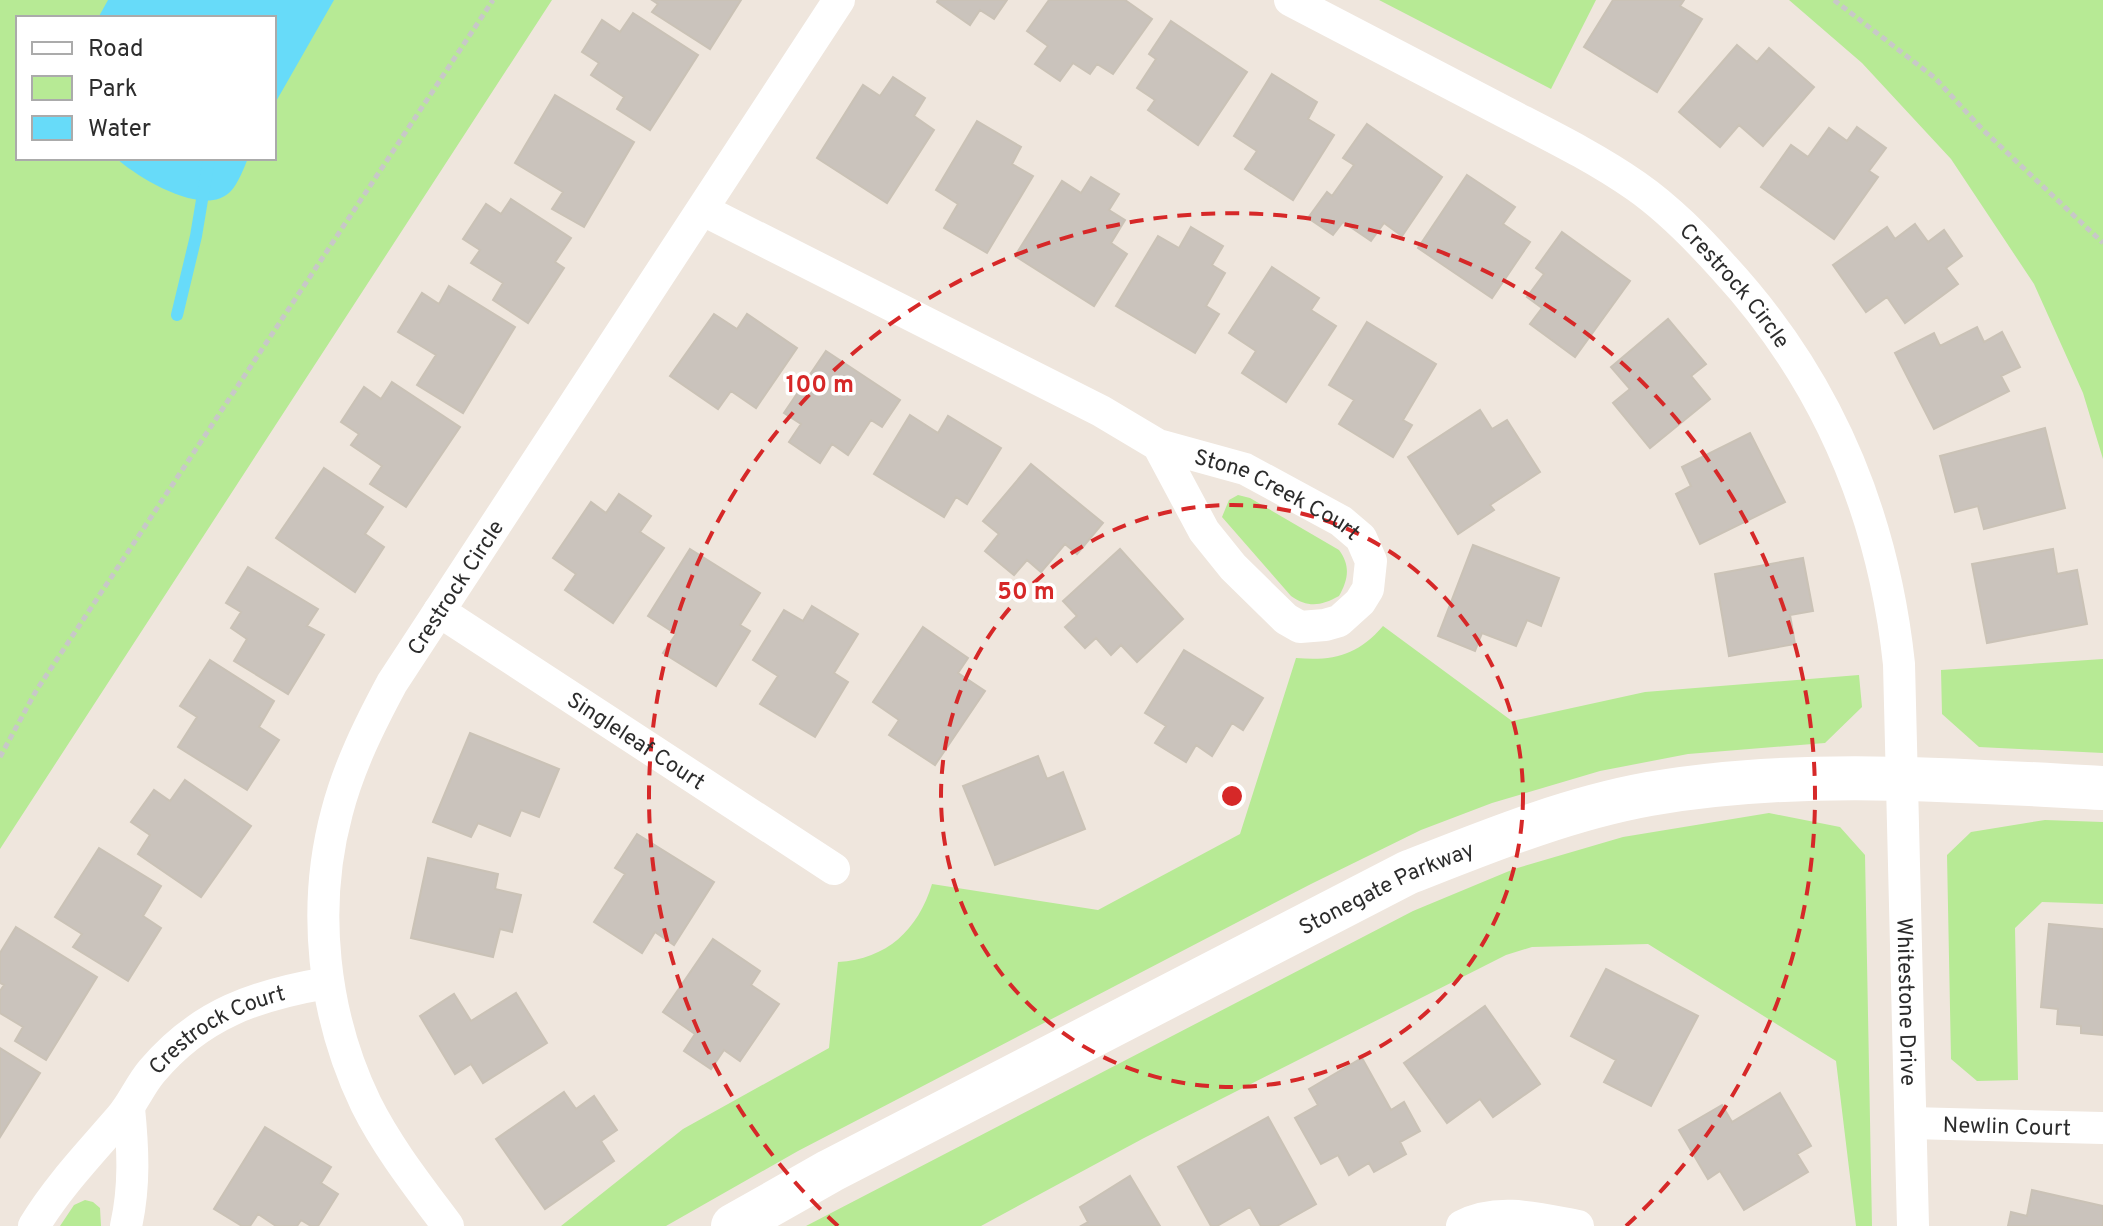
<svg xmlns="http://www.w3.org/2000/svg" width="2103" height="1226" font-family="Overpass,sans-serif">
<rect width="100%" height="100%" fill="#efe6dd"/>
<path fill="#b7ea95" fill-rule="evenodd" d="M0,0H552L0,849ZM18,18H274V158H18Z
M1379,0H1596L1551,89Z
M1789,0H2103V459L2083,393L2034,284L1951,159L1862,63Z
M1238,495L1250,498L1339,550C1351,566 1348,580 1339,596C1321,606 1308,608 1291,596L1222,517L1229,500Z
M1383,626L1512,721L1645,692L1859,675L1862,707L1825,743L1688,754L1600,771L1492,803L1421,830L1311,884L798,1151L666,1226H561L683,1129L829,1048L838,962C887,959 918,930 932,884L1098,910L1240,834L1296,658C1333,661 1357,656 1383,626Z
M2103,659V753L1979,747L1942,714L1941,670Z
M1769,813L1840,827L1865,855L1872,1226H1856L1836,1061L1648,944L1532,947L1506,955L1144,1138L981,1226H806L1413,911L1514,869L1623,837Z
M2045,820L2103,822V904L2042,902L2015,928L2018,1080L1977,1081L1951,1059L1947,855L1971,832Z
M85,1200L93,1202L100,1208L101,1226H60L74,1205Z"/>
<path fill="#67dbf9" d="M108,0H334L274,105V18H98Z
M116,158H248C244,168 238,184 230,192C204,218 138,178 116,158Z"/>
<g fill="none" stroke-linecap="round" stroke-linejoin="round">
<path stroke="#67dbf9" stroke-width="12" d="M177,315L196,236L209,158"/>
</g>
<path fill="#cac3bc" stroke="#cac2b6" stroke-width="2" d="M652,0H741L710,49L652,12L658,4Z
M938,0H1007L994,19L980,10L970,25L937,2Z
M1049,0H1125L1152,19L1113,74L1097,64L1090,74L1073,63L1060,81L1035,64L1048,46L1027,31Z
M1613,0H1684L1680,6L1702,19L1657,92L1584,47Z
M633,13L698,55L650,130L617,109L624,97L591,75L599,63L582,52L602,20L620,32Z
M1171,21L1247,72L1198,145L1148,110L1155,100L1137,88L1156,59L1149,54Z
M1737,45L1757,62L1769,48L1814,87L1763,146L1739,125L1720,147L1679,112Z
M1272,74L1317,102L1308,119L1334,135L1293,200L1245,169L1257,151L1234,136Z
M893,77L925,98L914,116L934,130L887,203L817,158L863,85L880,96Z
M555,95L634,142L584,227L552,209L563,192L515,163Z
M977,121L1021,147L1012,164L1033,176L987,253L944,228L958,204L936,190Z
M1367,124L1442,177L1402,236L1384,223L1371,241L1343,222L1333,235L1308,218L1327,192L1332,196L1354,165L1343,158Z
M1857,127L1886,148L1869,171L1878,177L1834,239L1761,187L1791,145L1808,157L1829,128L1847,141Z
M1467,175L1515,207L1503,224L1530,242L1492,298L1418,248Z
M1091,177L1119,194L1109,210L1125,220L1111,243L1127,254L1094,306L1015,256L1062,181L1081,193Z
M511,199L571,238L555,262L564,268L528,323L493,300L503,283L471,263L480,250L463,239L486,204L501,214Z
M1915,224L1928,242L1944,230L1962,256L1946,268L1958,284L1905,323L1887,297L1866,312L1833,265L1887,227L1895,239Z
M1191,227L1223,246L1212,265L1225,273L1206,306L1219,314L1195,353L1116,306L1158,236L1179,248Z
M1562,232L1630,281L1575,357L1530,324L1542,308L1527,297L1544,274L1536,268Z
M1272,267L1319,298L1311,310L1336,326L1286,402L1242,373L1256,351L1229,333Z
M449,286L515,327L463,413L417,385L436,355L398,332L422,293L439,304Z
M714,314L737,329L747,314L797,348L756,408L731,391L718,409L670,376Z
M1668,319L1706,364L1691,376L1710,399L1650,448L1613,403L1630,389L1611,367Z
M1367,322L1436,364L1403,420L1412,425L1393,457L1339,424L1354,400L1329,385Z
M1977,327L1984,342L2002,332L2020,367L2001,376L2009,391L1934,429L1895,353L1934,333L1940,346Z
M826,351L900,400L882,427L871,420L848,455L832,444L820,463L789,442L801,424L784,413Z
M392,382L460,427L406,507L370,484L382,466L351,445L359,434L341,422L364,387L381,399Z
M1480,410L1492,429L1507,420L1540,472L1490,505L1494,510L1458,534L1408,457Z
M910,415L938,433L948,416L1001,448L967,504L956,497L944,517L874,474Z
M2045,428L2065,508L1984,529L1978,506L1955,512L1940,456Z
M1750,433L1785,502L1700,544L1676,494L1691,486L1682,467Z
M1031,464L1103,523L1077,554L1065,544L1041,572L1027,560L1014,575L985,551L999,534L983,521Z
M324,468L383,507L365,534L384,547L355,592L276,538Z
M619,494L651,516L640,532L664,548L613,623L565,590L576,574L553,558L591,502L606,513Z
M1473,545L1559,578L1541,626L1527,620L1516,646L1482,633L1475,651L1438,636Z
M690,549L760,593L740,625L750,631L716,686L663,653L676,634L648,616Z
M1120,549L1183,619L1137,662L1121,645L1111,655L1096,638L1085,648L1065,627L1077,616L1063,601Z
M2053,549L2057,574L2077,570L2087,624L1987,643L1972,564Z
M1803,558L1813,611L1790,615L1795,644L1729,656L1715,574Z
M248,567L318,609L307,626L324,635L288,694L234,661L247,639L231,628L241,612L226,603Z
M812,606L858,634L834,673L848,682L815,737L760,704L778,676L753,660L784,610L803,621Z
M923,627L968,658L958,673L985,691L935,765L889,735L899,720L873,702Z
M1184,650L1263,698L1243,730L1232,723L1212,756L1196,745L1186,762L1155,743L1166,726L1145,713Z
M210,660L274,701L259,727L279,740L247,790L178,747L197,717L180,706Z
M470,733L559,769L539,817L521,810L510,836L478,823L471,837L433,822Z
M1038,756L1047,779L1063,772L1085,829L995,865L963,786Z
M185,780L251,826L201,897L138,854L150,835L131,822L154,790L170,801Z
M637,834L714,882L674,945L655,932L642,953L594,922L625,874L615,868Z
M99,848L161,886L143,916L161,928L128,981L73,947L82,934L55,917Z
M428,858L498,874L495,889L521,895L512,932L500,929L493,957L411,938Z
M2049,924L2103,929V1035L2081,1033V1026L2057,1024L2058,1009L2041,1007Z
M16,927L97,977L46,1060L15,1041L23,1027L0,1013V991L4,985L0,983V953Z
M713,939L760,971L751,985L779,1004L740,1061L724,1050L711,1069L684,1051L695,1034L663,1012Z
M1606,969L1698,1016L1651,1106L1604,1082L1616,1060L1571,1036Z
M516,993L547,1043L483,1083L471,1064L455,1074L420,1016L454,994L471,1021Z
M1485,1006L1540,1084L1493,1117L1480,1099L1447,1123L1404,1063Z
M0,1048L40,1073L0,1137Z
M1362,1058L1391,1110L1404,1102L1420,1131L1400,1142L1406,1154L1374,1172L1369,1163L1349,1175L1338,1155L1321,1164L1295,1118L1318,1105L1309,1089Z
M564,1092L576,1109L594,1096L617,1130L601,1141L614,1161L545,1209L496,1139Z
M1780,1093L1811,1146L1797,1154L1808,1172L1744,1210L1720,1171L1708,1179L1679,1130L1722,1105L1732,1122Z
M1268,1117L1316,1204L1277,1226H1261L1250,1207L1217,1226H1211L1178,1167Z
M265,1127L331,1167L321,1183L338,1194L318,1226H311L301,1220L297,1226H276L258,1214L250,1226H242L214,1209Z
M1130,1176L1160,1226H1081L1088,1222L1080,1207Z
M2032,1190L2103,1206V1226H2008L2011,1212L2027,1216Z"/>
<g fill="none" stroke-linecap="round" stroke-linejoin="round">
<path stroke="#c8c8c8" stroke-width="5" stroke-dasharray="6 4" stroke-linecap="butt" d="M1834,0L1935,78L1982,129L2103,243
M0,757L36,691L493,0"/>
<g stroke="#fff" stroke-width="32">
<path id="s1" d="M1290,0C1360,36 1429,73 1499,109C1545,133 1593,156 1636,186C1669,209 1697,238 1724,268C1827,380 1883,514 1899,664L1913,1226"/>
<path id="s2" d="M703,210L1101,411L1158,445L1245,469L1341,521L1361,538L1371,561L1368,589L1360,602L1339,621L1325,625L1300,627L1286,619L1233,567L1204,531L1158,445"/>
<path id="s3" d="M439,611L834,869"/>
<path id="s4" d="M1911,1123L2103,1128"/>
<path id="s5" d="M34,1226C58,1186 91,1152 121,1117C133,1103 140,1085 152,1071C200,1014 256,995 327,983"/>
<path d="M126,1226C135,1186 133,1148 129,1108"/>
<path id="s6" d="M448,1226C419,1187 388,1148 366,1104C323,1015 311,908 337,812C349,766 370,724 392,683L839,0"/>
<path d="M1462,1226C1498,1207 1540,1219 1578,1226"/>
</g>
<path stroke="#fff" stroke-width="44" id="s7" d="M733,1226L830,1171L1407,873C1486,842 1566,809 1649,794C1799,768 1952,780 2103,788"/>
</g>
<g fill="none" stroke="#d62828" stroke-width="4" stroke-dasharray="14 10">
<circle cx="1232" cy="796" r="291"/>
<path d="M838 1226A583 583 0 1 1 1626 1226"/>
</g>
<g text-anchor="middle" stroke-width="7" stroke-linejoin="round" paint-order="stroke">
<g font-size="22" fill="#2c2c2c" stroke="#fff">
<text dy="8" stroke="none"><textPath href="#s1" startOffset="534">Crestrock Circle</textPath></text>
<text dy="8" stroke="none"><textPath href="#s2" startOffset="642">Stone Creek Court</textPath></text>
<text dy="8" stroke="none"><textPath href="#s6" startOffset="702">Crestrock Circle</textPath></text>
<text dy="8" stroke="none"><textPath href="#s3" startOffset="236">Singleleaf Court</textPath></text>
<text dy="8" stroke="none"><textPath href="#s7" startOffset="736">Stonegate Parkway</textPath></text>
<text dy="8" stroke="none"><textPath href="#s1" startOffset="1292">Whitestone Drive</textPath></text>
<text dy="8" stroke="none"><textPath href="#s5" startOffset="274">Crestrock Court</textPath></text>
<text dy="8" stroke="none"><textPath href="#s4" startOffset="96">Newlin Court</textPath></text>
</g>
</g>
<circle cx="1232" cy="796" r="12" fill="#d62828" stroke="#fff" stroke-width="4"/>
<g font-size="24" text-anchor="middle" font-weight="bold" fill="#d62828" stroke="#fff" stroke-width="7" stroke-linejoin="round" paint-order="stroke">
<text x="820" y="392">100 m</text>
<text x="1026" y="599">50 m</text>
</g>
<rect x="16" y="16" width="260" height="144" fill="#ffffff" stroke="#ababab" stroke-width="2"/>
<rect x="32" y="42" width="40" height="12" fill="#ffffff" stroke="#ababab" stroke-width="2"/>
<text x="88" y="56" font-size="24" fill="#2c2c2c">Road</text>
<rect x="32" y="76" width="40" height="24" fill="#b7ea95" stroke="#ababab" stroke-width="2"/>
<text x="88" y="96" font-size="24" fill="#2c2c2c">Park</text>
<rect x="32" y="116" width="40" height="24" fill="#67dbf9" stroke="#ababab" stroke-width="2"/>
<text x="88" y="136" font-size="24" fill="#2c2c2c">Water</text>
</svg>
